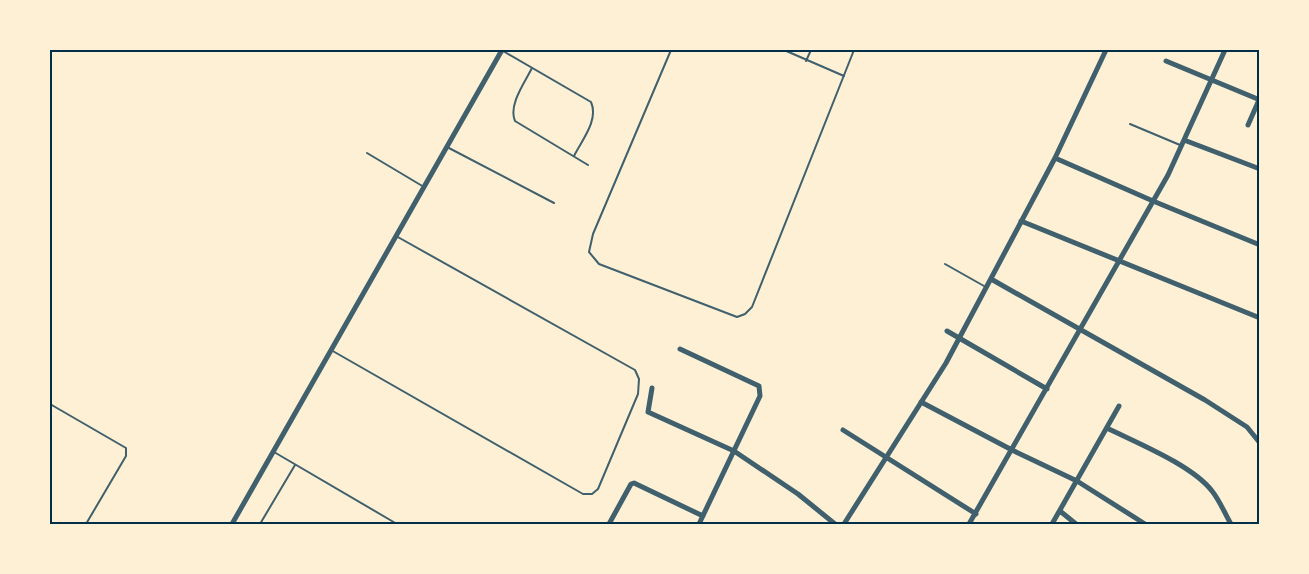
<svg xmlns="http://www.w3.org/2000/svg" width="1309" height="574" font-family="Spectral,serif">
<rect width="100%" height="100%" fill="#fdf0d5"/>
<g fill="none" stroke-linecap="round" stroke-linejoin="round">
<path stroke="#3f606c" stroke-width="2" d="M641,50L643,51
M671,50L593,234L589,252L599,264L737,317L745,314L752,307L854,50
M784,50L844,76
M503,51L591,102C599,120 582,140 574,156
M806,61L811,50
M532,68C525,82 508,105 515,121L588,165
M1130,124L1180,145
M447,147L554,203
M367,153L424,187
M945,264L984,286
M331,350L583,494H592L598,489L638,394L639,379L635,370L396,236
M50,404L126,448V456L86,524
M274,452L397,524
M260,524L295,465"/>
<path stroke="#3f606c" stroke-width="5" d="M1166,61L1260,100
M1248,125L1259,100
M1184,140L1260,169
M1055,158L1153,201L1260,245
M1021,221L1260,318
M991,279L1205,400L1247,427L1260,443
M947,331L1047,389
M680,349L759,386L760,396L699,524
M652,388L648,412L734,451L798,494L835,524
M921,402L1012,450L1077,481L1145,524
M1107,428C1137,443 1192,465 1212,491C1220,501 1225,514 1231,524
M843,430L976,514
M1060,511L1076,524
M232,524L502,50
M609,524L631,484L634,483L703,516
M844,524L946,363L1055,158L1106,50
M969,524L1168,175L1225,50
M1052,524L1119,406"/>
</g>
<rect width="1309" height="574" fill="none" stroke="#fdf0d5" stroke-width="102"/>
<rect x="51" y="51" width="1207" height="472" fill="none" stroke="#003049" stroke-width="2"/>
</svg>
